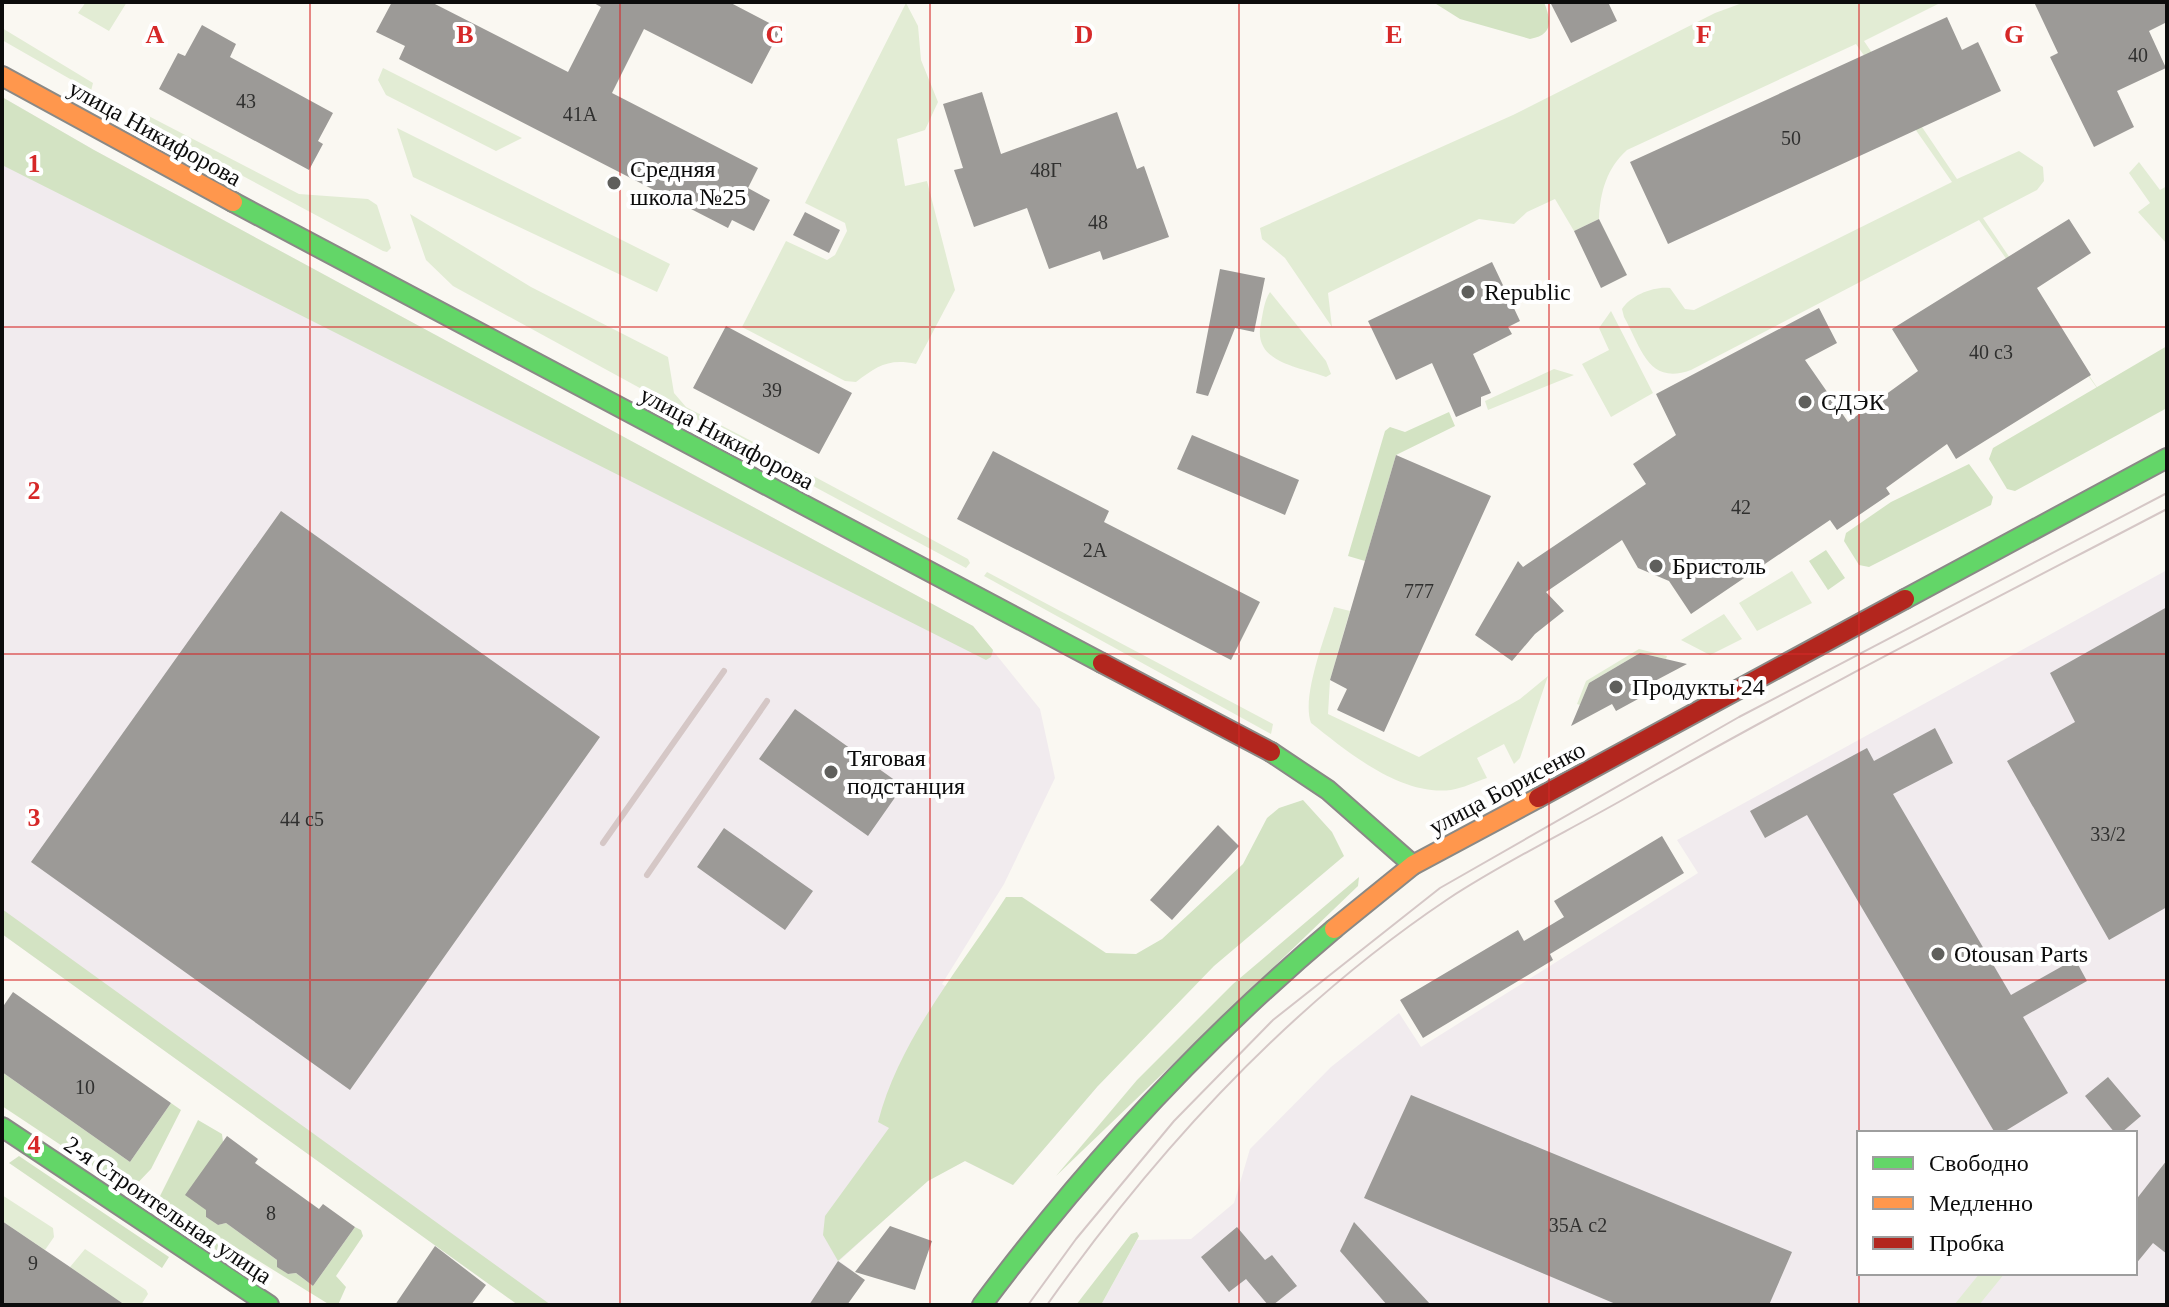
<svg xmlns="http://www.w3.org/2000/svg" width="2169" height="1307" font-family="Georgia,serif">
<rect width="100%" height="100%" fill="#faf8f2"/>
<path fill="#f1ebee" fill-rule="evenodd" d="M2,97L94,150L973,626L1040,709L1055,778L1004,884L942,984L1097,1087L1013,1185L965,1161L927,1181L839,1261L853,1271L839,1293L850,1301L847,1305H518L2,934Z
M2167,570V1305H1101L1137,1240L1191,1239L1234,1203L1250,1149L1331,1067L1399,1013L1421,1047L1698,873L1677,840ZM1859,1133H2135V1273H1859Z"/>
<path fill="#e2ecd4" d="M86,2H127L109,31L78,13Z
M1745,2H1942L1864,41L1957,179L2019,151L2043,167L2044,181L2037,190L1983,218L2113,411L1979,220L1691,370C1648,386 1641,347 1624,317L1622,309C1631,295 1654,286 1670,288L1685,309L1694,310L1952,182L1856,44L1627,150C1607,168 1600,192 1599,219L1574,231L1555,199L1527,212L1514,224L1479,219L1328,293L1332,327L1285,258L1262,239L1260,228L1513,115L1715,13Z
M906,3L918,26L921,60L938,102L925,130L897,139L905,186L927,181L955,290L916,364C889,358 877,366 856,382L845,381L742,327L786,241L827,260L835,255L847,231L845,223L805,203Z
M2,28L93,83L91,91L2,40Z
M383,68L522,138L496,151L386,95L378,80Z
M137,110L299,194L368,199L377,205L391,248L387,252L383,251L138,120Z
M397,128L670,264L657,292L413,177Z
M2139,162L2160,190L2167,186V244L2138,212L2150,203L2129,173Z
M410,214L531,287L668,357L674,393L686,407L759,445L757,452L453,286L426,260Z
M1270,292L1326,361L1331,374L1326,377C1296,366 1252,362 1261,323C1263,313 1264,301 1270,292Z
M1611,311L1653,393L1611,417L1582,364L1609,350L1599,328Z
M1554,369L1574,375L1488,410L1485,401Z
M776,456L968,559L970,563L966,568L774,465Z
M1792,571L1812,603L1757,631L1739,603Z
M987,572L1273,724L1271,734L984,576Z
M1334,607L1350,611L1330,680L1328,714L1419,757L1520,699L1548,676L1520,758L1514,764L1504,744L1477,758L1487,778C1475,782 1463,788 1451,790C1400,796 1348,752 1311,723C1301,696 1326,635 1334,607Z
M1724,614L1742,639L1710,655L1681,640Z
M1639,649L1667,656L1666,659L1640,653L1589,683L1580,705L1577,704L1586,681Z
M2,1195L53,1228L54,1237L45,1250L2,1221Z
M85,1249L146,1290L148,1294L141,1305H125L70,1267Z
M1980,1273H2005L1979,1305H1954Z"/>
<path fill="#d3e3c3" d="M1433,2H1544C1551,20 1554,35 1530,39L1460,19Z
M2,97L94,150L973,626L993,650L991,657L986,660L2,165Z
M2167,346V408L2015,491L2007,489L1989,459L1993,448Z
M1449,412L1455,426L1396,455L1365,561L1348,556L1385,431L1390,427L1405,432Z
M1969,464L1993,497L1991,505L1869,567L1859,565L1844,541L1846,533L1891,502Z
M1826,550L1845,578L1828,590L1809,561Z
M1303,800L1332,832L1344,856L1214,966L1097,1087L1013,1185L965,1161L928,1181L838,1261L823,1235L825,1216L889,1128L878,1122C900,1038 959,970 1006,897H1022L1106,953L1136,954L1162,939L1243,864L1267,818L1279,808Z
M1359,877L1358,886L1056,1176L1137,1080L1233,984Z
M2,909L551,1305H518L2,934Z
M2,1072L130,1162L171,1103L181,1110L151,1169L130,1191L2,1106Z
M198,1120L222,1134L223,1142L206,1217L218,1225L226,1223L277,1260L278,1267L288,1274L296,1273L313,1286L355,1227L361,1230L363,1236L336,1276L346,1287L338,1305H330L241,1250L233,1262L155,1206Z
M19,1156L169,1257L162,1268L9,1163Z
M1137,1232L1139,1236L1101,1305H1076L1131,1234Z"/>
<path fill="#9c9a97" d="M392,2H431L568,72L601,7L592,2H729L781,29L752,84L644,29L612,93L758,168L748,188L770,200L754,231L732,220L728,228L399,59L405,46L376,32Z
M1550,2H1608L1617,21L1571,43Z
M2034,2H2167V22L2149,31L2166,68L2117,91L2134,127L2094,147L2050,57L2058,53Z
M1947,17L1962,50L1978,42L2001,91L1668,244L1630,162Z
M202,25L236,44L230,57L333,113L318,141L323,144L309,170L159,89L178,53L185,56Z
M982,92L1001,154L1117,112L1137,169L1144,166L1169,237L1103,260L1100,251L1049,269L1027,208L974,227L954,170L963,168L943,104Z
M805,212L840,230L829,253L793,235Z
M1599,219L1627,275L1601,288L1574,231Z
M2069,219L2091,253L2037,288L2091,375L1956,459L1947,444L1886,488L1890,494L1837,530L1830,520L1691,614L1669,581L1638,568L1622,540L1546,592L1564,611L1535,634L1512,661L1475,635L1518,561L1523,567L1646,484L1633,464L1676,435L1656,394L1819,308L1837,343L1805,360L1848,422L1918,371L1892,329Z
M1492,262L1520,321L1508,327L1512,334L1473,354L1491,393L1481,397V406L1456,417L1432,363L1396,380L1368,321Z
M1220,269L1265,278L1254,332L1235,328L1208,396L1196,393Z
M726,326L852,393L819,454L693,388Z
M1192,435L1299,480L1285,515L1177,469Z
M993,451L1109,511L1104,522L1260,602L1231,660L957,519Z
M1396,455L1491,496L1384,732L1337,710L1347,689L1330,680Z
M281,511L600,737L350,1090L31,862Z
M2167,607V907L2109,940L2007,761L2075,722L2050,673Z
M1640,653L1687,664L1634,692L1638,699L1616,711L1612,704L1571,726L1589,683Z
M795,709L903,786L868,836L759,759Z
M1935,728L1953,763L1893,794L2011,995L2075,959L2087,981L2023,1017L2068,1093L2002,1133H1995L1807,815L1765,838L1750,811L1867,748L1874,761Z
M1218,825L1239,846L1172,920L1150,900Z
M724,828L813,891L785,930L697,867Z
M1662,836L1684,873L1550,954L1553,960L1423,1038L1400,1000L1518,930L1524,941L1564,917L1554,901Z
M13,992L171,1103L130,1162L2,1072V1008Z
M2108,1077L2141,1116L2121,1133H2115L2085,1096Z
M1411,1095L1792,1252L1769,1305H1618L1364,1198Z
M227,1136L258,1159L255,1163L319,1209L323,1204L355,1227L313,1286L296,1273L288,1274L277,1267V1260L226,1223L218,1225L206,1217V1210L185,1195Z
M2167,1160V1254L2153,1243L2135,1265V1201Z
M2,1221L70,1267L125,1305H2Z
M1354,1222L1431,1305H1387L1340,1251Z
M890,1226L932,1241L915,1290L855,1272Z
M1237,1227L1265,1260L1272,1255L1297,1286L1273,1305H1268L1246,1279L1229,1292L1201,1257Z
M435,1246L486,1285L471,1305H395Z
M838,1261L865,1280L847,1305H809Z"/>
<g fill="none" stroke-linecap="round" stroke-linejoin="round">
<g stroke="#8a8986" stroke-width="22">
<path id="fast" d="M233,202L1102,663
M1905,599L2167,458
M1271,752L1328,790L1413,865
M2,1127L269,1305
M982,1305C1086,1166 1201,1041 1334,929"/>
</g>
<g stroke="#8a8986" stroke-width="22">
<path id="slow" d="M2,76L233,202
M1334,929L1413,865L1538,798"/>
</g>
<g stroke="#8a8986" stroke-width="22">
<path id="jam" d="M1102,663L1271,752
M1538,798L1905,599"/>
</g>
<use href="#fast" stroke="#63d668" stroke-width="18"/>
<use href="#slow" stroke="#ff974d" stroke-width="18"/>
<use href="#jam" stroke="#b3261e" stroke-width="18"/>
<path stroke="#d5c7c6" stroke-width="2" d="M1028,1305L1076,1239L1174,1121L1273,1020L1440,888L1739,717L2167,493
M1047,1305C1156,1151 1290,1005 1448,899C1504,862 1566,832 1624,799C1802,697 1985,604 2167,509"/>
<path stroke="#d5c7c6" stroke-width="6" d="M603,843L724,671
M647,875L767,701"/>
</g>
<path fill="none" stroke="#d62828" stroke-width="2" stroke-opacity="0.55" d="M310,2V1305M620,2V1305M930,2V1305M1239,2V1305M1549,2V1305M1859,2V1133M2,327H2167M2,654H2167M2,980H2167M1859,1273V1305"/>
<g fill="#5f5f5c" stroke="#fff" stroke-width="3">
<circle cx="614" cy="183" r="8"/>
<circle cx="1468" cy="292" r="8"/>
<circle cx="1805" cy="402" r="8"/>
<circle cx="1656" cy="566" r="8"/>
<circle cx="1616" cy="687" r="8"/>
<circle cx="831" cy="772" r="8"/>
<circle cx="1938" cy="954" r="8"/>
</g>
<g text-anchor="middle" stroke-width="8" stroke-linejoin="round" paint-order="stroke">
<g font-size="20" fill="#30302f">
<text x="2138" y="62">40</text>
<text x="246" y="108">43</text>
<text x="580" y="121">41А</text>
<text x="1791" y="145">50</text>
<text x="1046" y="177">48Г</text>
<text x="1098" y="229">48</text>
<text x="1991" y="359">40 с3</text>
<text x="772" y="397">39</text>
<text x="1741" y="514">42</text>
<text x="1095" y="557">2А</text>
<text x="1419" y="598">777</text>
<text x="302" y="826">44 с5</text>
<text x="2108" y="841">33/2</text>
<text x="85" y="1094">10</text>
<text x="271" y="1220">8</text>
<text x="1578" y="1232">35А с2</text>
<text x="33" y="1270">9</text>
</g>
<g font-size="24" fill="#0c0c0c" stroke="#fff">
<text transform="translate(155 133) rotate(29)" y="8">улица Никифорова</text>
<text transform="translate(727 438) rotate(28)" y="8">улица Никифорова</text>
<text transform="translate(1507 788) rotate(-28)" y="8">улица Борисенко</text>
<text transform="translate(168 1210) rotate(34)" y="8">2-я Строительная улица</text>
</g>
<g font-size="24" fill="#0c0c0c" stroke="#fff" text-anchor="start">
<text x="630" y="177">Средняя<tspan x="630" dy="28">школа №25</tspan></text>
<text x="1484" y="300">Republic</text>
<text x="1821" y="410">СДЭК</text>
<text x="1672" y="574">Бристоль</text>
<text x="1632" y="695">Продукты 24</text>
<text x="847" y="766">Тяговая<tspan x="847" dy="28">подстанция</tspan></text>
<text x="1954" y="962">Otousan Parts</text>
</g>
</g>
<g font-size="26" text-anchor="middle" font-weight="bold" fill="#d62828" stroke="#fff" stroke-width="8" stroke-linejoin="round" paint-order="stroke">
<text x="155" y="43">A</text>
<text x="465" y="43">B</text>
<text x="775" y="43">C</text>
<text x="1084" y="43">D</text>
<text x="1394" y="43">E</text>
<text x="1704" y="43">F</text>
<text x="2014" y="43">G</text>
<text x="34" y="172">1</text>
<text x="34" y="499">2</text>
<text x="34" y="826">3</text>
<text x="34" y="1153">4</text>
</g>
<rect width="2169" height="1307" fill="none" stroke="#0c0c0c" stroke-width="8"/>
<rect x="1857" y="1131" width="280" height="144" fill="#ffffff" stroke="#9e9e9e" stroke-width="2"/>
<rect x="1873" y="1157" width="40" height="12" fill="#63d668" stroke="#9e9e9e" stroke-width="2"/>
<text x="1929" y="1171" font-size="24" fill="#0c0c0c">Свободно</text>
<rect x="1873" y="1197" width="40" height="12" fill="#ff974d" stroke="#9e9e9e" stroke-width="2"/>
<text x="1929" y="1211" font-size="24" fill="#0c0c0c">Медленно</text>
<rect x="1873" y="1237" width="40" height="12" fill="#b3261e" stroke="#9e9e9e" stroke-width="2"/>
<text x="1929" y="1251" font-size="24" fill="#0c0c0c">Пробка</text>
</svg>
